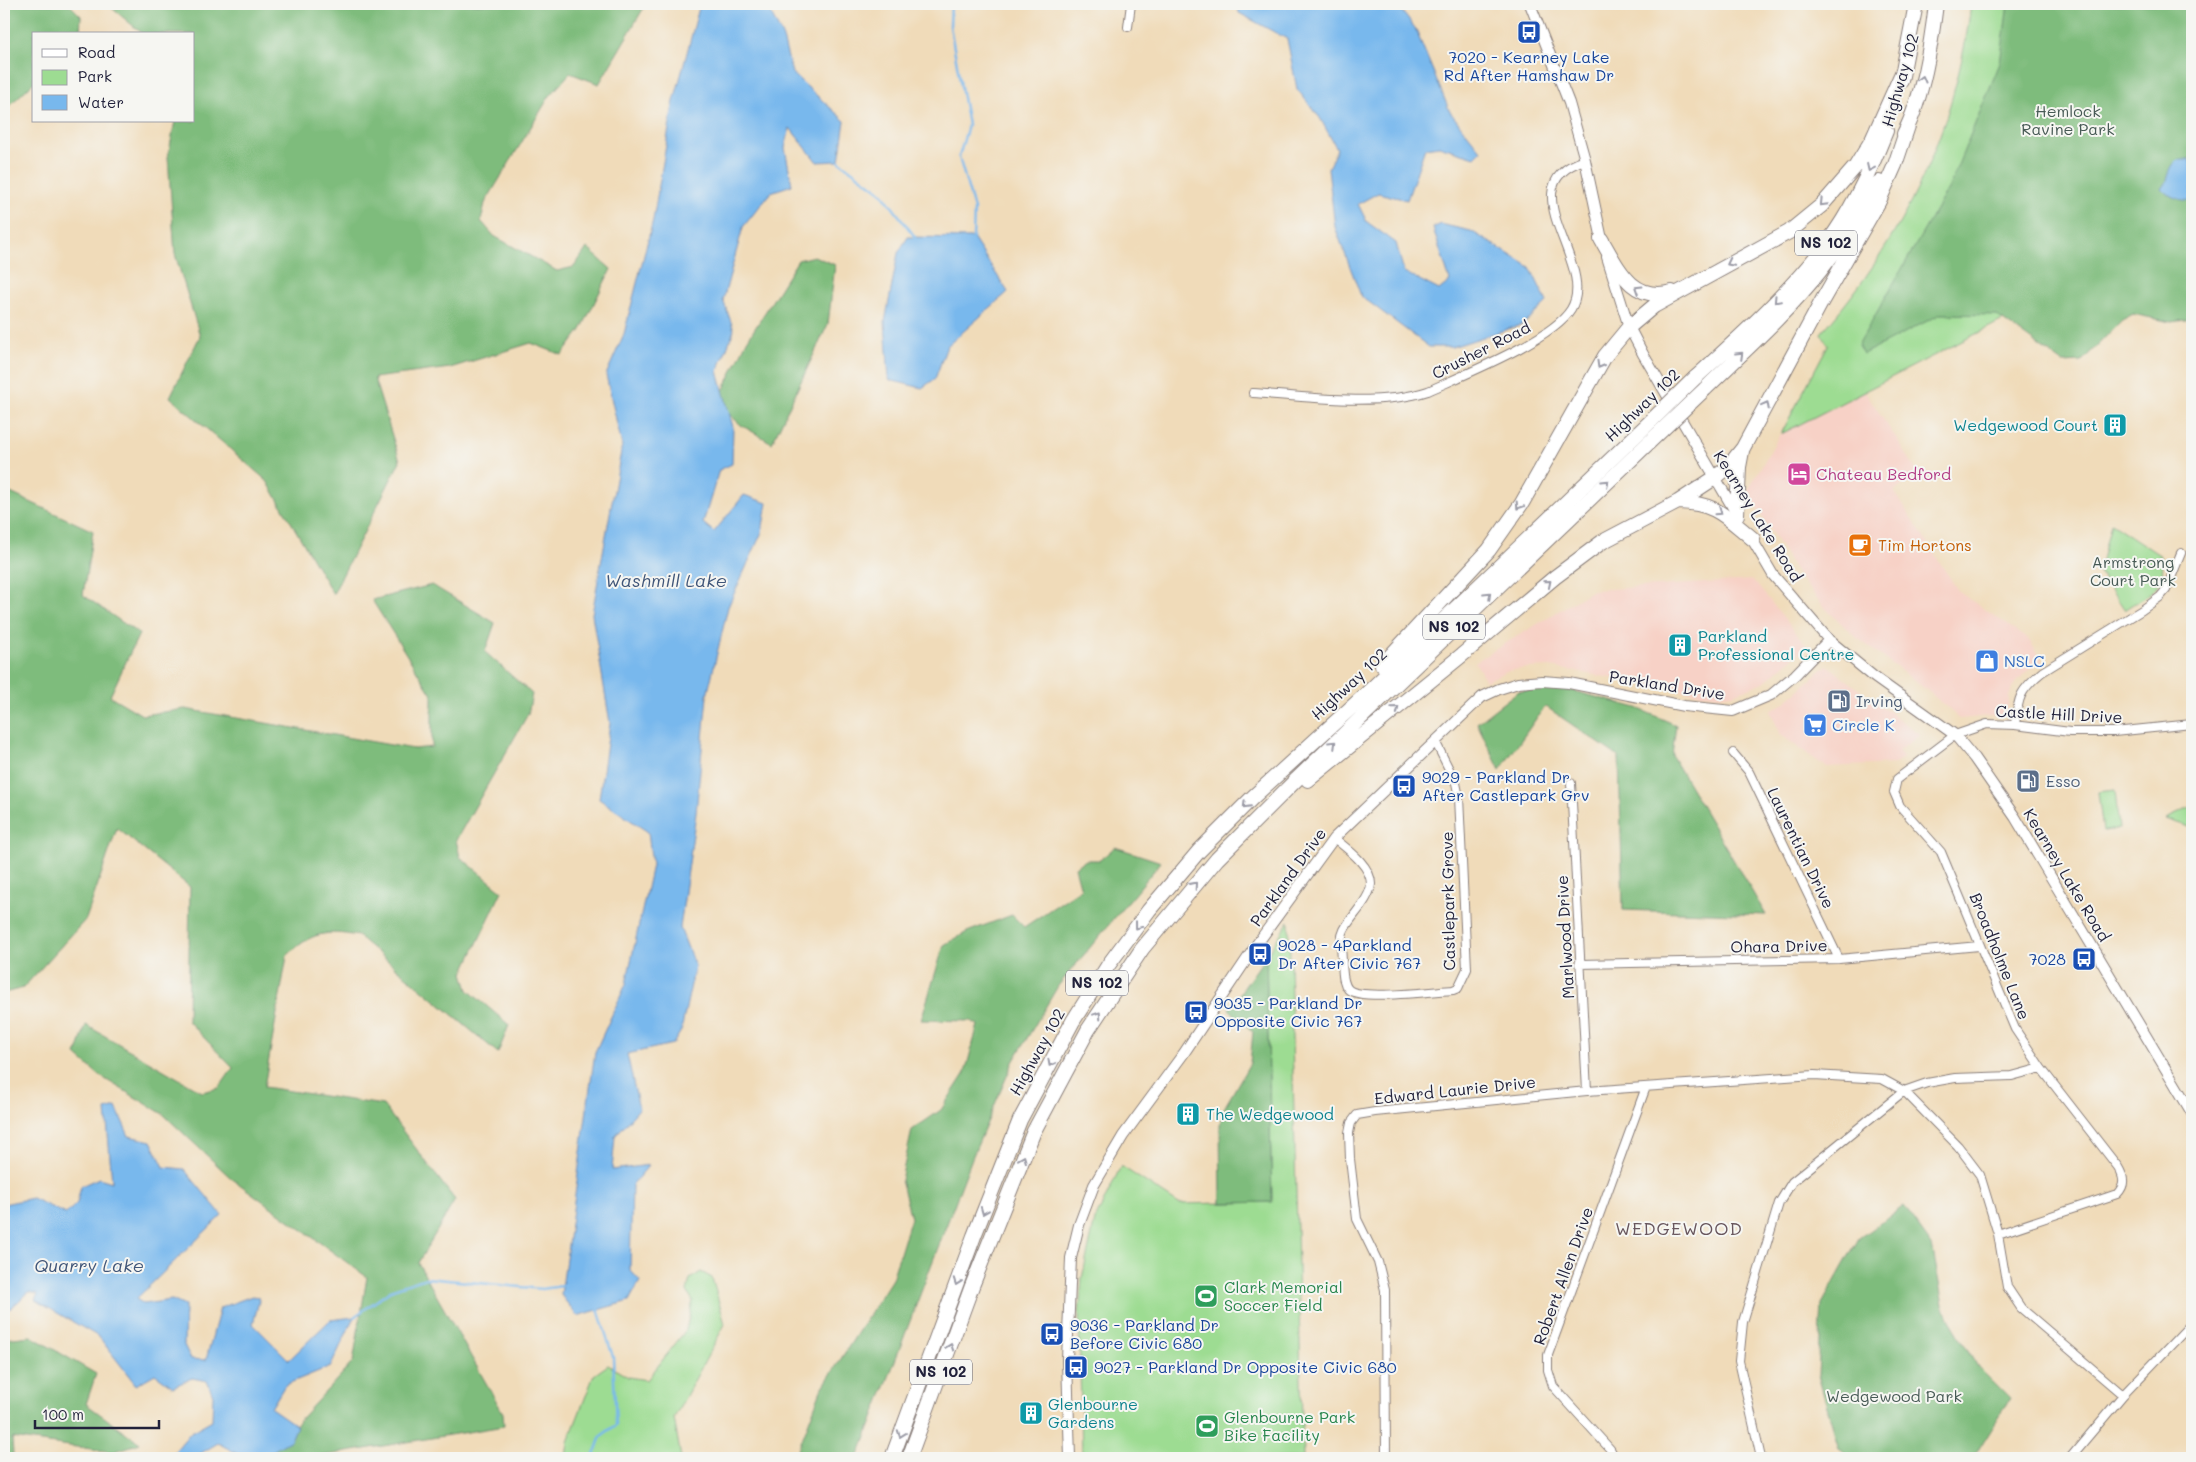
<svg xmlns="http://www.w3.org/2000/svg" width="2196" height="1462" font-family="Mali,sans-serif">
<rect width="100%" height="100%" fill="#f6f6f2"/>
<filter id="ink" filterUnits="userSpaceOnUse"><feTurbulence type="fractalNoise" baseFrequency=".02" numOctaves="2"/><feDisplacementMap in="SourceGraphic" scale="10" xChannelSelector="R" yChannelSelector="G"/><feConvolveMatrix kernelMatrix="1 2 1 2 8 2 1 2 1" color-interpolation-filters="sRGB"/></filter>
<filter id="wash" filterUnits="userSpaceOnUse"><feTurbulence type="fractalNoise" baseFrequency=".0096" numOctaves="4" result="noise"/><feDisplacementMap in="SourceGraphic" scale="20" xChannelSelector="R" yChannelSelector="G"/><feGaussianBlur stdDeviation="1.12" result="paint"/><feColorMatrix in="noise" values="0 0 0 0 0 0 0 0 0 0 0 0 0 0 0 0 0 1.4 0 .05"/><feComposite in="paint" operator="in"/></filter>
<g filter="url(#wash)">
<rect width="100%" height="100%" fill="#f0dbb9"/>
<path fill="#f7d1c6" d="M1865,391L1920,475L1894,491L1959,592L2028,639L2043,661L2026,672L2015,684L2009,697L2007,714L1960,719L1928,691L1856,637L1827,610L1800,578L1747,492L1780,434Z
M1753,580L1807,646L1764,682L1734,694L1718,696L1702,694L1550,667L1528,668L1507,671L1486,681L1475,662L1593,590Z
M1827,665L1920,735L1898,751L1903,758L1895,764L1826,767L1781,735L1770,711L1784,703Z"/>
<path fill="#9ddc92" stroke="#607f66" d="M1971,4H2192V158L2180,161L2009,317L1781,434L1828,345L1821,333C1904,239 1956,129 1971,4Z
M2111,523L2161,556C2169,587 2147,595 2125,610L2099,572Z
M2115,790L2119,829L2103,831L2098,792Z
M2192,807V828L2166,819Z
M1289,921L1303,1458H1082L1079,1315L1082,1278L1095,1220L1121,1166L1179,1204L1272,1202L1266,956Z
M701,1272L712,1278L725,1324L674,1418L681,1458H566L568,1442L594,1375L608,1365L628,1377L647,1380L686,1330L693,1301L687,1291L690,1279Z"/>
<path fill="#7ebc7c" stroke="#506f5c" d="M4,4H69L81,16L80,34H34V82L9,106L4,108Z
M107,4H646L599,84L570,73L549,97L485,203L481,221L494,236L557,271L574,267L587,248L611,269L581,330L562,355L531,343L450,368L374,378L400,461L333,594L267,481L170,397L200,336L175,254L168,157L175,121H194V34H143Z
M2008,4H2192V158L2180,161L2192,199V319L2171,322L2133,314L2122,320L2081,362L2063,363L1996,315L1941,314L1863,354L1858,345L1949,187L2000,63Z
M814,256L835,265L828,324L772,443L741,425L729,414L723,391L747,341L798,260Z
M4,490L93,531L83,595L139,634L110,696L142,715L185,709L414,749L432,747V695L372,600L432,585L495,623L485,652L532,694L528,714L456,840L460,857L502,891L463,973L468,990L509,1025L498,1053L358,936C326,930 311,932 287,956L264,1087L383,1105L455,1200L418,1263L503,1413L504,1426L310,1458H263L297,1427L295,1425L353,1362L367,1277L231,1178L163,1114L100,1076L76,1055L86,1025L202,1092L219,1088L233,1068L188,1021L190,887L117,828L86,919L23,988L4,993Z
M1555,686L1637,708L1676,725L1672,756L1766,915L1623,910L1619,757L1545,706L1500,770L1477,723L1517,692Z
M1115,847L1161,862L1058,986L1013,1062L972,1158L858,1458H795L821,1390L892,1279L911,1218L901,1180L912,1130L941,1110L965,1073L978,1025L971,1021L921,1020L944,945L967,932L1012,915L1024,927L1081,889L1075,867L1086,860H1100Z
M1266,956L1272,1202L1221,1203L1220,1125L1223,1110L1250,1063L1253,1032L1229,1009Z
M1904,1206L1932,1245L1944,1310L1978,1367L2010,1399L1973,1458H1852L1839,1449L1818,1375L1822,1304L1859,1238Z
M31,1336L96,1374L86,1404L140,1443L113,1452L12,1438L13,1455L16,1458H4V1339Z"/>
<path fill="#78b8ed" stroke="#4d6d94" d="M700,4H766L782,35L792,73L845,121L839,161L817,162L790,128L785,148L792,185L771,192L743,227L723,300L734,330L718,371L733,427L732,464L719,470L703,523L714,532L744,495L767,503L762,532L728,607L707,696L696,813L680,928L695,966L681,1031L673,1044L627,1054L639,1109L615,1136L612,1170L649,1165L632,1185L630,1270L640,1281L629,1301L577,1316L561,1295L595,1052L626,984L652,865L648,832L599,799L610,723L592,614L622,446L606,375L624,334L653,220L673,105Z
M1238,4H1396L1415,28L1450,112L1481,151L1475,157L1439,146L1425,148L1407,200L1378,193L1358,204L1367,222L1396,243L1404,272L1439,290L1450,281L1433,228L1440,224L1471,231L1530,267L1547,302L1524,324L1452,347H1429L1361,296L1335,227L1328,168L1337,149L1320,118L1297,89L1287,39L1239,13Z
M2181,159H2188L2192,162V200C2183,202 2167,196 2162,189C2163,187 2165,185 2166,183C2170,173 2169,164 2181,159Z
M908,237L973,238L1008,292L947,346L935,379L922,388L889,380L885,322L898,253Z
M116,1107L129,1136L151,1141L164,1167L184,1169L222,1215L136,1299L144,1304L172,1300L185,1306L184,1345L191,1359L206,1360L220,1308L252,1296L260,1297L253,1324L289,1360L330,1320L354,1317L331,1366L285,1385L271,1408L297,1426L291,1440L261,1458H245L218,1443L193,1458H169L191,1432L212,1420L213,1395L207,1381L192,1378L173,1387L155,1374L136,1385L99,1337L35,1300L38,1294L29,1292L4,1314V1204L32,1198L66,1214L77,1203L81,1186L99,1178L112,1182L106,1110Z"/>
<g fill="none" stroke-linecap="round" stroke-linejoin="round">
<path stroke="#78b8ed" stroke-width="2.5" d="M951,4L950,26L968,125L959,157L974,209L973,238
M839,161L882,193L915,237
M354,1317L393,1289L426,1278L542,1289L562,1286
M593,1458L601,1436L616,1425L613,1357L598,1309"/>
</g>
</g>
<g filter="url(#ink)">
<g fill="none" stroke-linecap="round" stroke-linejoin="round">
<g stroke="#897e7a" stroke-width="10">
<path id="street" d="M1128,27L1131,4
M1253,393C1305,397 1379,407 1428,391C1463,375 1552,340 1571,309C1599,264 1505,185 1585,160
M2015,725C2018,697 2020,690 2042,672L2142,610L2160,597L2166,590L2181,553
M1733,753L1749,772L1839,959
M1571,783L1587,1091
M1334,838C1346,848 1371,865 1371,884C1370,900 1351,916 1344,930C1339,940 1342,952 1342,963C1343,972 1342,982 1348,989C1359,1001 1434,991 1453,990L1458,988L1467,969L1459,797L1456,783L1435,741
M1579,964L1839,959L1979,946
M1998,1234L2117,1194C2126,1185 2124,1177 2118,1167L2041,1068L2015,1029L1941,852L1900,806L1894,792L1897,779L1955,735L1987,724L2015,725L2070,732H2114L2192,724
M1386,1458L1385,1290L1378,1262L1357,1219L1350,1159L1349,1133L1351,1123L1357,1115L1375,1112L1587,1091L1814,1075L1882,1079L1904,1091L1958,1146L1980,1175L1998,1234L2007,1287L2021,1308L2123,1395
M1615,1458L1610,1449L1553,1386L1548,1370V1355L1646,1087
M1761,1458L1739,1361L1743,1322L1779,1203L1792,1182L1904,1091L1927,1083L1955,1078L2012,1076L2041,1068
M2070,1458L2123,1395L2192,1323"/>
</g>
<g stroke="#897e7a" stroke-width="12">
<path id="secondary" d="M1530,4L1569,103L1585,160L1603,244
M1607,257L1629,327L1643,354L1736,513
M1749,534L1773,575L1829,640L1874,677L1955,735L1974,758L2015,817L2192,1113
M1070,1458L1067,1360L1071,1258L1079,1225L1094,1185L1123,1136L1184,1053L1257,944L1334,838L1482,697L1499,689L1518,683L1542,681L1569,683L1684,706L1733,711L1771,695L1795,675L1829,640"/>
</g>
<g stroke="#897e7a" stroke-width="16">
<path id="highway" d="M1901,81L1916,4
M1904,134C1923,97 1931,45 1936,4
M1601,239C1618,268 1632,303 1672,292
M1695,378C1742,335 1789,293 1828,242C1853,209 1871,169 1886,131
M1705,389C1744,351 1786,314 1820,271C1842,243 1861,213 1879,182
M1678,502C1716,503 1725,516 1753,539
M1737,515L1739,467L1742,451
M1382,665L1489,550L1522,503L1605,356L1629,327L1654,306L1789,232L1822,205L1856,166L1872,140L1902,73
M1308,780L1462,655L1555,577L1602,542L1678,502L1716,477L1727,468L1743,448L1823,299L1879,201L1895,165L1908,126
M892,1458L974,1236L1020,1120L1073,1021L1109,964L1149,910L1199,851L1253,797L1364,696L1652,420
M909,1458L972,1286L1034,1131L1088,1030L1142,949L1217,859L1297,779L1662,430"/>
</g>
<use href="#street" stroke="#fff" stroke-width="8"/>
<use href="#secondary" stroke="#fff" stroke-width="10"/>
<use href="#highway" stroke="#fff" stroke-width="14"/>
<g stroke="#897e7a" stroke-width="16" stroke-linecap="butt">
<path id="highway-bridge" d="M1652,420L1695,378
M1662,430L1705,389"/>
</g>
<use href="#highway-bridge" stroke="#fff" stroke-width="14"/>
</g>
<defs><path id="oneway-chevron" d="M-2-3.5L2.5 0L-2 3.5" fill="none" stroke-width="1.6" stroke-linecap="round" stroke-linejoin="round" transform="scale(1.25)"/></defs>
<g stroke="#9c9ca7">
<use href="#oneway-chevron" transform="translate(1922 79) rotate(-75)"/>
<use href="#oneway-chevron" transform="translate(1870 168) rotate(115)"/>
<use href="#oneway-chevron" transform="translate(1823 203) rotate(134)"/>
<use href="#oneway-chevron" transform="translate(1730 263) rotate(153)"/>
<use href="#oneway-chevron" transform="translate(1638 289) rotate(-148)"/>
<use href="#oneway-chevron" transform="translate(1777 300) rotate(133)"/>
<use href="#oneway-chevron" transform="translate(1740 355) rotate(-44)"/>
<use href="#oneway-chevron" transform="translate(1600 365) rotate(120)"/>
<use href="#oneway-chevron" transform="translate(1766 405) rotate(-62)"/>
<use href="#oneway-chevron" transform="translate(1606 483) rotate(-43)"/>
<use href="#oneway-chevron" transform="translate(1519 506) rotate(123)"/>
<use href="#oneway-chevron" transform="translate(1719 512) rotate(34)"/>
<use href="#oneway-chevron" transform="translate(1548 583) rotate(-40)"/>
<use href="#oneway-chevron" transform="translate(1488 595) rotate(-44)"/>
<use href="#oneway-chevron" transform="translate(1396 709) rotate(-39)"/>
<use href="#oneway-chevron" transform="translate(1333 744) rotate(-44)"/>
<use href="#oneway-chevron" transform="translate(1246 805) rotate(135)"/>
<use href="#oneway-chevron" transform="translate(1194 885) rotate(-49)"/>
<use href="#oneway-chevron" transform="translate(1138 926) rotate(127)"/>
<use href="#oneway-chevron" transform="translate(1098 1015) rotate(-56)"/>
<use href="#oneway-chevron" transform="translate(1051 1063) rotate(118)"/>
<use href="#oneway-chevron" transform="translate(1023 1159) rotate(-68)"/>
<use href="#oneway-chevron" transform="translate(984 1211) rotate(112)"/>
<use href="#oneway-chevron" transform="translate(957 1282) rotate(110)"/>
<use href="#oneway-chevron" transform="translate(950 1347) rotate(-70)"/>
<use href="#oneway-chevron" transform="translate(901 1434) rotate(110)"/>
</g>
</g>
<defs>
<g id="bus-square" transform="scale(1.25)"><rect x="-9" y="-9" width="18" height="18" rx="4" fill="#1a4fb4" stroke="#f6f6f2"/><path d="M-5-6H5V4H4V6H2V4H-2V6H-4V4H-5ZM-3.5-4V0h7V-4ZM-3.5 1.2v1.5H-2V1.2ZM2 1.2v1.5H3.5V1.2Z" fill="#fff"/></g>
<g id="building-square" transform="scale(1.25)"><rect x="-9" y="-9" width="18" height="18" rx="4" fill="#0f9aa8" stroke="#f6f6f2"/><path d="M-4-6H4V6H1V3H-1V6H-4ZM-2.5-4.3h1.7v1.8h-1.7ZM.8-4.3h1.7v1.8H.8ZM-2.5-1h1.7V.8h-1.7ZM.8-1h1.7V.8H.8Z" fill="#fff"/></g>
<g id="hotel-square" transform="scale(1.25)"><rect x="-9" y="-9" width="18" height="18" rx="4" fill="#d1479c" stroke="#f6f6f2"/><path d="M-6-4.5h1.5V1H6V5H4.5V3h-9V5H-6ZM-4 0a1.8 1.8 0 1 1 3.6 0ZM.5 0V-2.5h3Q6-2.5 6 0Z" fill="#fff"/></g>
<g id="cafe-square" transform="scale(1.25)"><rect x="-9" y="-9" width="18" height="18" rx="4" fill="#e8710a" stroke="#f6f6f2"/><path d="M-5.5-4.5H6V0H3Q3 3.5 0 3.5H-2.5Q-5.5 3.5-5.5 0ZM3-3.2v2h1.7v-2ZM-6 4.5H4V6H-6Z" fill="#fff"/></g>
<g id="shop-square" transform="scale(1.25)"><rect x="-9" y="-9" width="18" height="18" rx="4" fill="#3f7fe0" stroke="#f6f6f2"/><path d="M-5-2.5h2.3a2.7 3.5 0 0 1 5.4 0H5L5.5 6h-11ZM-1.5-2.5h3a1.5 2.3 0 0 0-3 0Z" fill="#fff"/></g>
<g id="fuel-square" transform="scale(1.25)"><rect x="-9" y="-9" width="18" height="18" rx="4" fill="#5c6f8a" stroke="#f6f6f2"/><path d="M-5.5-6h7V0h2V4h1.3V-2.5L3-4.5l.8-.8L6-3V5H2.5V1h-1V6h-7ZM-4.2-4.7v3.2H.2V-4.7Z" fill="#fff"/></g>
<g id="supermarket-square" transform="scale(1.25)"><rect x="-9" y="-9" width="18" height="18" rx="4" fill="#3f7fe0" stroke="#f6f6f2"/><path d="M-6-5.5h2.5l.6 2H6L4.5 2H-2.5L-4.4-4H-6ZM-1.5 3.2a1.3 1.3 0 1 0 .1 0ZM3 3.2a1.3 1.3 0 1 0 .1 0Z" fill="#fff"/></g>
<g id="stadium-square" transform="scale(1.25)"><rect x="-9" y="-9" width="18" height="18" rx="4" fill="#2e9e5b" stroke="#f6f6f2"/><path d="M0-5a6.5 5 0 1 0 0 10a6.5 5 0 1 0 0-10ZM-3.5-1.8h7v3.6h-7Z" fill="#fff"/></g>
</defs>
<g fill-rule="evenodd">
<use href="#bus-square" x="1529" y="32"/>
<use href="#building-square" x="2115" y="425"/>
<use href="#hotel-square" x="1799" y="474"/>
<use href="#cafe-square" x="1860" y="545"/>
<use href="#building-square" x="1680" y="645"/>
<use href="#shop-square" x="1987" y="661"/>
<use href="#fuel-square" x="1839" y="701"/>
<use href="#supermarket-square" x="1815" y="725"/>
<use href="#fuel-square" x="2028" y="781"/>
<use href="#bus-square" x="1404" y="786"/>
<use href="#bus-square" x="1260" y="954"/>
<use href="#bus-square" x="2084" y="959"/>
<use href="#bus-square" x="1196" y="1012"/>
<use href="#building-square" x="1188" y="1114"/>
<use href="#stadium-square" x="1206" y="1296"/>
<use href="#bus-square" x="1052" y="1334"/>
<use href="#bus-square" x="1076" y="1367"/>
<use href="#building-square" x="1031" y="1413"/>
<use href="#stadium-square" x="1207" y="1426"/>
</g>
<g text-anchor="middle" stroke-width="4" stroke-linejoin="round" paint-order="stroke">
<g fill="#f6f6f2" stroke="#626272" stroke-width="1">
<rect x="1795" y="230.5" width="62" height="25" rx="4"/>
<rect x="1423" y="614.5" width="62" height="25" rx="4"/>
<rect x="1066" y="970.5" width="62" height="25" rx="4"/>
<rect x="910" y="1359.5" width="62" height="25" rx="4"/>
</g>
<g font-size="15" font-weight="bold" fill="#22223b">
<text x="1826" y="248">NS 102</text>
<text x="1454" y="632">NS 102</text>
<text x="1097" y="988">NS 102</text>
<text x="941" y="1377">NS 102</text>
</g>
<g font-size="16" fill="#164399" stroke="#f6f6f2" text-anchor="start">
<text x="1529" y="63" text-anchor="middle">7020 - Kearney Lake<tspan x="1529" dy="18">Rd After Hamshaw Dr</tspan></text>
<text x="1422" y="783">9029 - Parkland Dr<tspan x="1422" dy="18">After Castlepark Grv</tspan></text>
<text x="1278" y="951">9028 - 4Parkland<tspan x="1278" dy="18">Dr After Civic 767</tspan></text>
<text x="2066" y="965" text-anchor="end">7028</text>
<text x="1214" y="1009">9035 - Parkland Dr<tspan x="1214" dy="18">Opposite Civic 767</tspan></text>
<text x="1070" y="1331">9036 - Parkland Dr<tspan x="1070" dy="18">Before Civic 680</tspan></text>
<text x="1094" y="1373">9027 - Parkland Dr Opposite Civic 680</text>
</g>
<g font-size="16" fill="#22223b" stroke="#f6f6f2">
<text transform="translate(1900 80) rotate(-74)" y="6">Highway 102</text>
<text transform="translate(1481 350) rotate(-27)" y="6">Crusher Road</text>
<text transform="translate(1642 405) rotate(-44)" y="6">Highway 102</text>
<text transform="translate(1758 516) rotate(58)" y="6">Kearney Lake Road</text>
<text transform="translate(1349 684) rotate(-43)" y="6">Highway 102</text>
<text transform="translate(1667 685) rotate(9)" y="6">Parkland Drive</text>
<text transform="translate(2059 714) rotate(3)" y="6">Castle Hill Drive</text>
<text transform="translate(1801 848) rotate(64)" y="6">Laurentian Drive</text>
<text transform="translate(2067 875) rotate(59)" y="6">Kearney Lake Road</text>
<text transform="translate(1288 877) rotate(-54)" y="6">Parkland Drive</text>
<text transform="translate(1448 901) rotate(-91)" y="6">Castlepark Grove</text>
<text transform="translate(1565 937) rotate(-93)" y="6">Marlwood Drive</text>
<text transform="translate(1779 946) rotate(-1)" y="6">Ohara Drive</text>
<text transform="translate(2000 956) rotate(68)" y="6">Broadholme Lane</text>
<text transform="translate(1037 1052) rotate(-61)" y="6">Highway 102</text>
<text transform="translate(1455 1090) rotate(-6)" y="6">Edward Laurie Drive</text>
<text transform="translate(1563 1276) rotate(-70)" y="6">Robert Allen Drive</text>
</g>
<g font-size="16" fill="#475a55" stroke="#f6f6f2">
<text x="2068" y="117">Hemlock<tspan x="2068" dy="18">Ravine Park</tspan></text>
<text x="2133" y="568">Armstrong<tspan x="2133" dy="18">Court Park</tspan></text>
<text x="1894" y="1402">Wedgewood Park</text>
</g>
<g font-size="16" fill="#0d838f" stroke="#f6f6f2" text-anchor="start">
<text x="2098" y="431" text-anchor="end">Wedgewood Court</text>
<text x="1698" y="642">Parkland<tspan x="1698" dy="18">Professional Centre</tspan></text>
<text x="1206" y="1120">The Wedgewood</text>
<text x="1048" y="1410">Glenbourne<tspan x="1048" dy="18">Gardens</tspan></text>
</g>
<g font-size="16" fill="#b23c85" stroke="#f6f6f2" text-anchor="start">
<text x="1816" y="480">Chateau Bedford</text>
</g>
<g font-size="16" fill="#c56008" stroke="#f6f6f2" text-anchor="start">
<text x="1878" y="551">Tim Hortons</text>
</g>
<g font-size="16" fill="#366cbe" stroke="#f6f6f2" text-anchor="start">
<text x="2004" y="667">NSLC</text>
<text x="1832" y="731">Circle K</text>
</g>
<g font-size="16" fill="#4e5e75" stroke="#f6f6f2" text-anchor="start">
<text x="1856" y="707">Irving</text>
<text x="2046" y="787">Esso</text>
</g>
<g font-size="16" fill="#27864d" stroke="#f6f6f2" text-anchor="start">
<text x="1224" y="1293">Clark Memorial<tspan x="1224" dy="18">Soccer Field</tspan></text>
<text x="1224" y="1423">Glenbourne Park<tspan x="1224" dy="18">Bike Facility</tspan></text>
</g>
<g font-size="18" font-style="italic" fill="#405679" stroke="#f6f6f2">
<text x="666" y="587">Washmill Lake</text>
<text x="89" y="1272">Quarry Lake</text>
</g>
<g font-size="18" letter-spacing="1" fill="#68565d" stroke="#f6f6f2">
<text x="1679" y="1235">WEDGEWOOD</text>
</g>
</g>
<rect width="2196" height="1462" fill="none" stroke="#f6f6f2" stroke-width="20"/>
<rect x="32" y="32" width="162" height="90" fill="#f6f6f2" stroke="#a1a1a9"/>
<rect x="42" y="49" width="25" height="8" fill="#ffffff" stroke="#a1a1a9"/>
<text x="78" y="58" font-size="15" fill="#22223b">Road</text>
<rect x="42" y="70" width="25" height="15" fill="#9ddc92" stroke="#a1a1a9"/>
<text x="78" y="82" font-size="15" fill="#22223b">Park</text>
<rect x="42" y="95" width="25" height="15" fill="#78b8ed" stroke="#a1a1a9"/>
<text x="78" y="108" font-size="15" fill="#22223b">Water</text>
<path d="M35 1420v8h124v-8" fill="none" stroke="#22223b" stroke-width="2.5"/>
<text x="42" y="1420" font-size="15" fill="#22223b" stroke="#f6f6f2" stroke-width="4" paint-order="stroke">100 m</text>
</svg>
